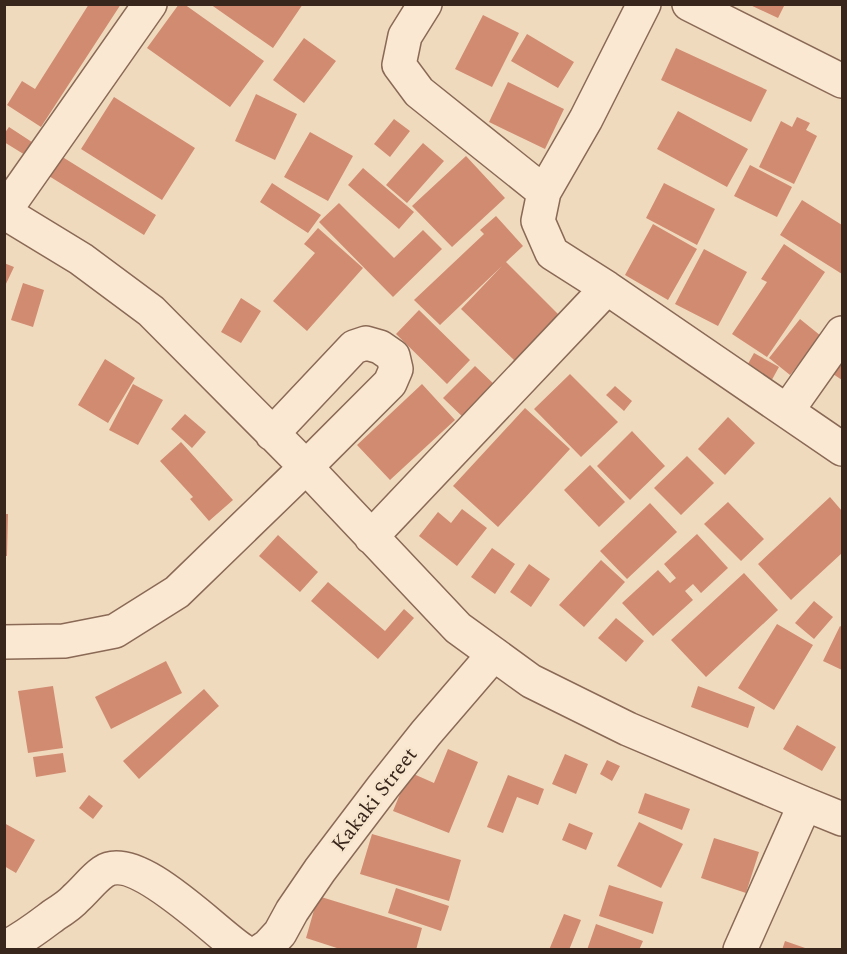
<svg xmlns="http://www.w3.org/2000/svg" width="847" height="954" font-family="Spectral,serif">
<rect width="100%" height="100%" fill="#f0dabe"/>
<path fill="#d18b71" d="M89,4H121L41,127L7,105L22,81L35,89Z
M179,4H184L264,61L230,107L147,48Z
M210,4H303L273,48Z
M748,4H785L778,18Z
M483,15L519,33L492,87L455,69Z
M527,34L574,62L558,88L511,61Z
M304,38L336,61L304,103L273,80Z
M676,48L767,90L751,122L661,80Z
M508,82L564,109L545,149L489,122Z
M256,94L297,114L275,160L235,141Z
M114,97L195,148L162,200L81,149Z
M678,111L748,149L727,187L657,149Z
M797,117L810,123L806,130L817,136L794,184L759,167L781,121L792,127Z
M394,119L410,131L390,157L374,144Z
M9,127L38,146L30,158L4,142V134Z
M310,132L353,156L328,201L284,177Z
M423,143L444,161L407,203L386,185Z
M56,153L156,215L144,235L44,173Z
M466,156L505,198L452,247L412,206Z
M750,165L792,187L777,217L734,196Z
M363,168L414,212L399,229L348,185Z
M272,183L321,215L308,233L260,202Z
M664,183L715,209L697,245L646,218Z
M802,200L842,225V274L780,235Z
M339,203L394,258L423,230L442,249L393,297L319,222Z
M496,216L523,246L506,262L560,316L515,361L461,309L502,266L440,325L414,300L484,234L480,230Z
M653,224L697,249L668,300L625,275Z
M318,228L363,268L307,331L273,301L315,253L304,244Z
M784,244L825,272L767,357L732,334L767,282L761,279Z
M704,249L747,272L718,326L675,304Z
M4,263L14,267L4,288Z
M23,283L44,290L33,327L11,320Z
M241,298L261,311L241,343L221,332Z
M419,310L470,360L447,384L396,334Z
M800,319L821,336L790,375L769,358Z
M754,353L779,367L769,385L744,371Z
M842,354V380L830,372Z
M105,359L135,378L108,423L78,405Z
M475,366L497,387L466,420L443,398Z
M570,374L618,422L581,457L534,409Z
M133,384L163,400L138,445L109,430Z
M422,384L455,420L390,480L357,445Z
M615,386L632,401L624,411L606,395Z
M525,408L570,449L498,527L453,486Z
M185,414L206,432L192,448L171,429Z
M728,417L755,443L725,475L698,449Z
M632,431L665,466L630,500L597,466Z
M181,442L233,500L209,521L190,499L193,497L160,461Z
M687,456L714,483L681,515L654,488Z
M590,465L625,502L599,527L564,490Z
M830,497L842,511V553L791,600L758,564Z
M728,502L764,539L741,561L704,524Z
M650,503L677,532L627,579L600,551Z
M462,509L487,528L457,566L419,536L438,512L451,523Z
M4,514H8L7,556H4Z
M697,534L728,568L701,593L693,584L685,591L693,600L653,636L622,603L658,570L670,583L676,578L664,564Z
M278,535L318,572L300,592L259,556Z
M492,548L515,564L495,594L471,577Z
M601,560L625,582L584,627L559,605Z
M529,564L550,579L531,607L510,592Z
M744,573L778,610L706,677L671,640Z
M328,582L385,631L404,609L414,618L378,659L311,601Z
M814,601L833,617L814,639L795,623Z
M616,618L644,641L626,662L598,638Z
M777,624L813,645L774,710L738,688Z
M840,626L842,627V670L823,661Z
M166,661L182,693L111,729L95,697Z
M53,686L63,748L28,753L18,691Z
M698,686L755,707L748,728L691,707Z
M204,689L219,706L139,779L123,761Z
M797,725L836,747L822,771L783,749Z
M448,749L478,762L449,833L393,811L409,772L434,783Z
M63,753L66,772L36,777L33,757Z
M565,754L588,764L576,794L552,784Z
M607,760L620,766L612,781L600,774Z
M508,775L544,789L538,805L517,797L503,833L487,827Z
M645,793L690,809L682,830L638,813Z
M89,795L103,806L93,819L79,808Z
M639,822L683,844L661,888L617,866Z
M4,823L35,840L16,873L4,866Z
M569,823L593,833L586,850L562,840Z
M372,834L461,860L449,901L360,874Z
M714,838L759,852L746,893L701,878Z
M609,885L663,902L653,934L599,916Z
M396,888L449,906L441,931L388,913Z
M318,896L422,928L416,950H343L306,938Z
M564,914L581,920L569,950H549Z
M596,924L643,941L639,950H587Z
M785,941L808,949V950H782Z"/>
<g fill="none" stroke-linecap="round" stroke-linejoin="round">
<g stroke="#8a6a56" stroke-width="36">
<path id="minor" d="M425,4L405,36L399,65L419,92L544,192
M644,4L586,119L544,192L538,221L552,253L607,288L842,449
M689,4L842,81
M4,212L81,259L151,311L306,467L458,628L531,681L628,729L805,804L842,819
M4,212L150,4
M787,411L842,333
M371,537L607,288
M4,642L64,641L115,631L177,592L306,467L390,383L396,369L393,356L380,347L366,343L354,347L272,434
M4,948C23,939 38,927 54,915C62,910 70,905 76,898C85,890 93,879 103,872C136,849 215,933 242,950
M262,950L268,946L280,933L292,911L320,870L383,787L426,733L494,654
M740,950L805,804"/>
</g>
<use href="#minor" stroke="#fbe8d2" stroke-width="33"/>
</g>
<g text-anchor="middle" stroke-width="5" stroke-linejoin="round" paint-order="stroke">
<g font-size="21" fill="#38251b" stroke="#f7e5ce">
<text transform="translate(374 799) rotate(-52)" y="7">Kakaki Street</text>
</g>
</g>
<rect width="847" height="954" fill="none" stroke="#38251b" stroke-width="12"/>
</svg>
